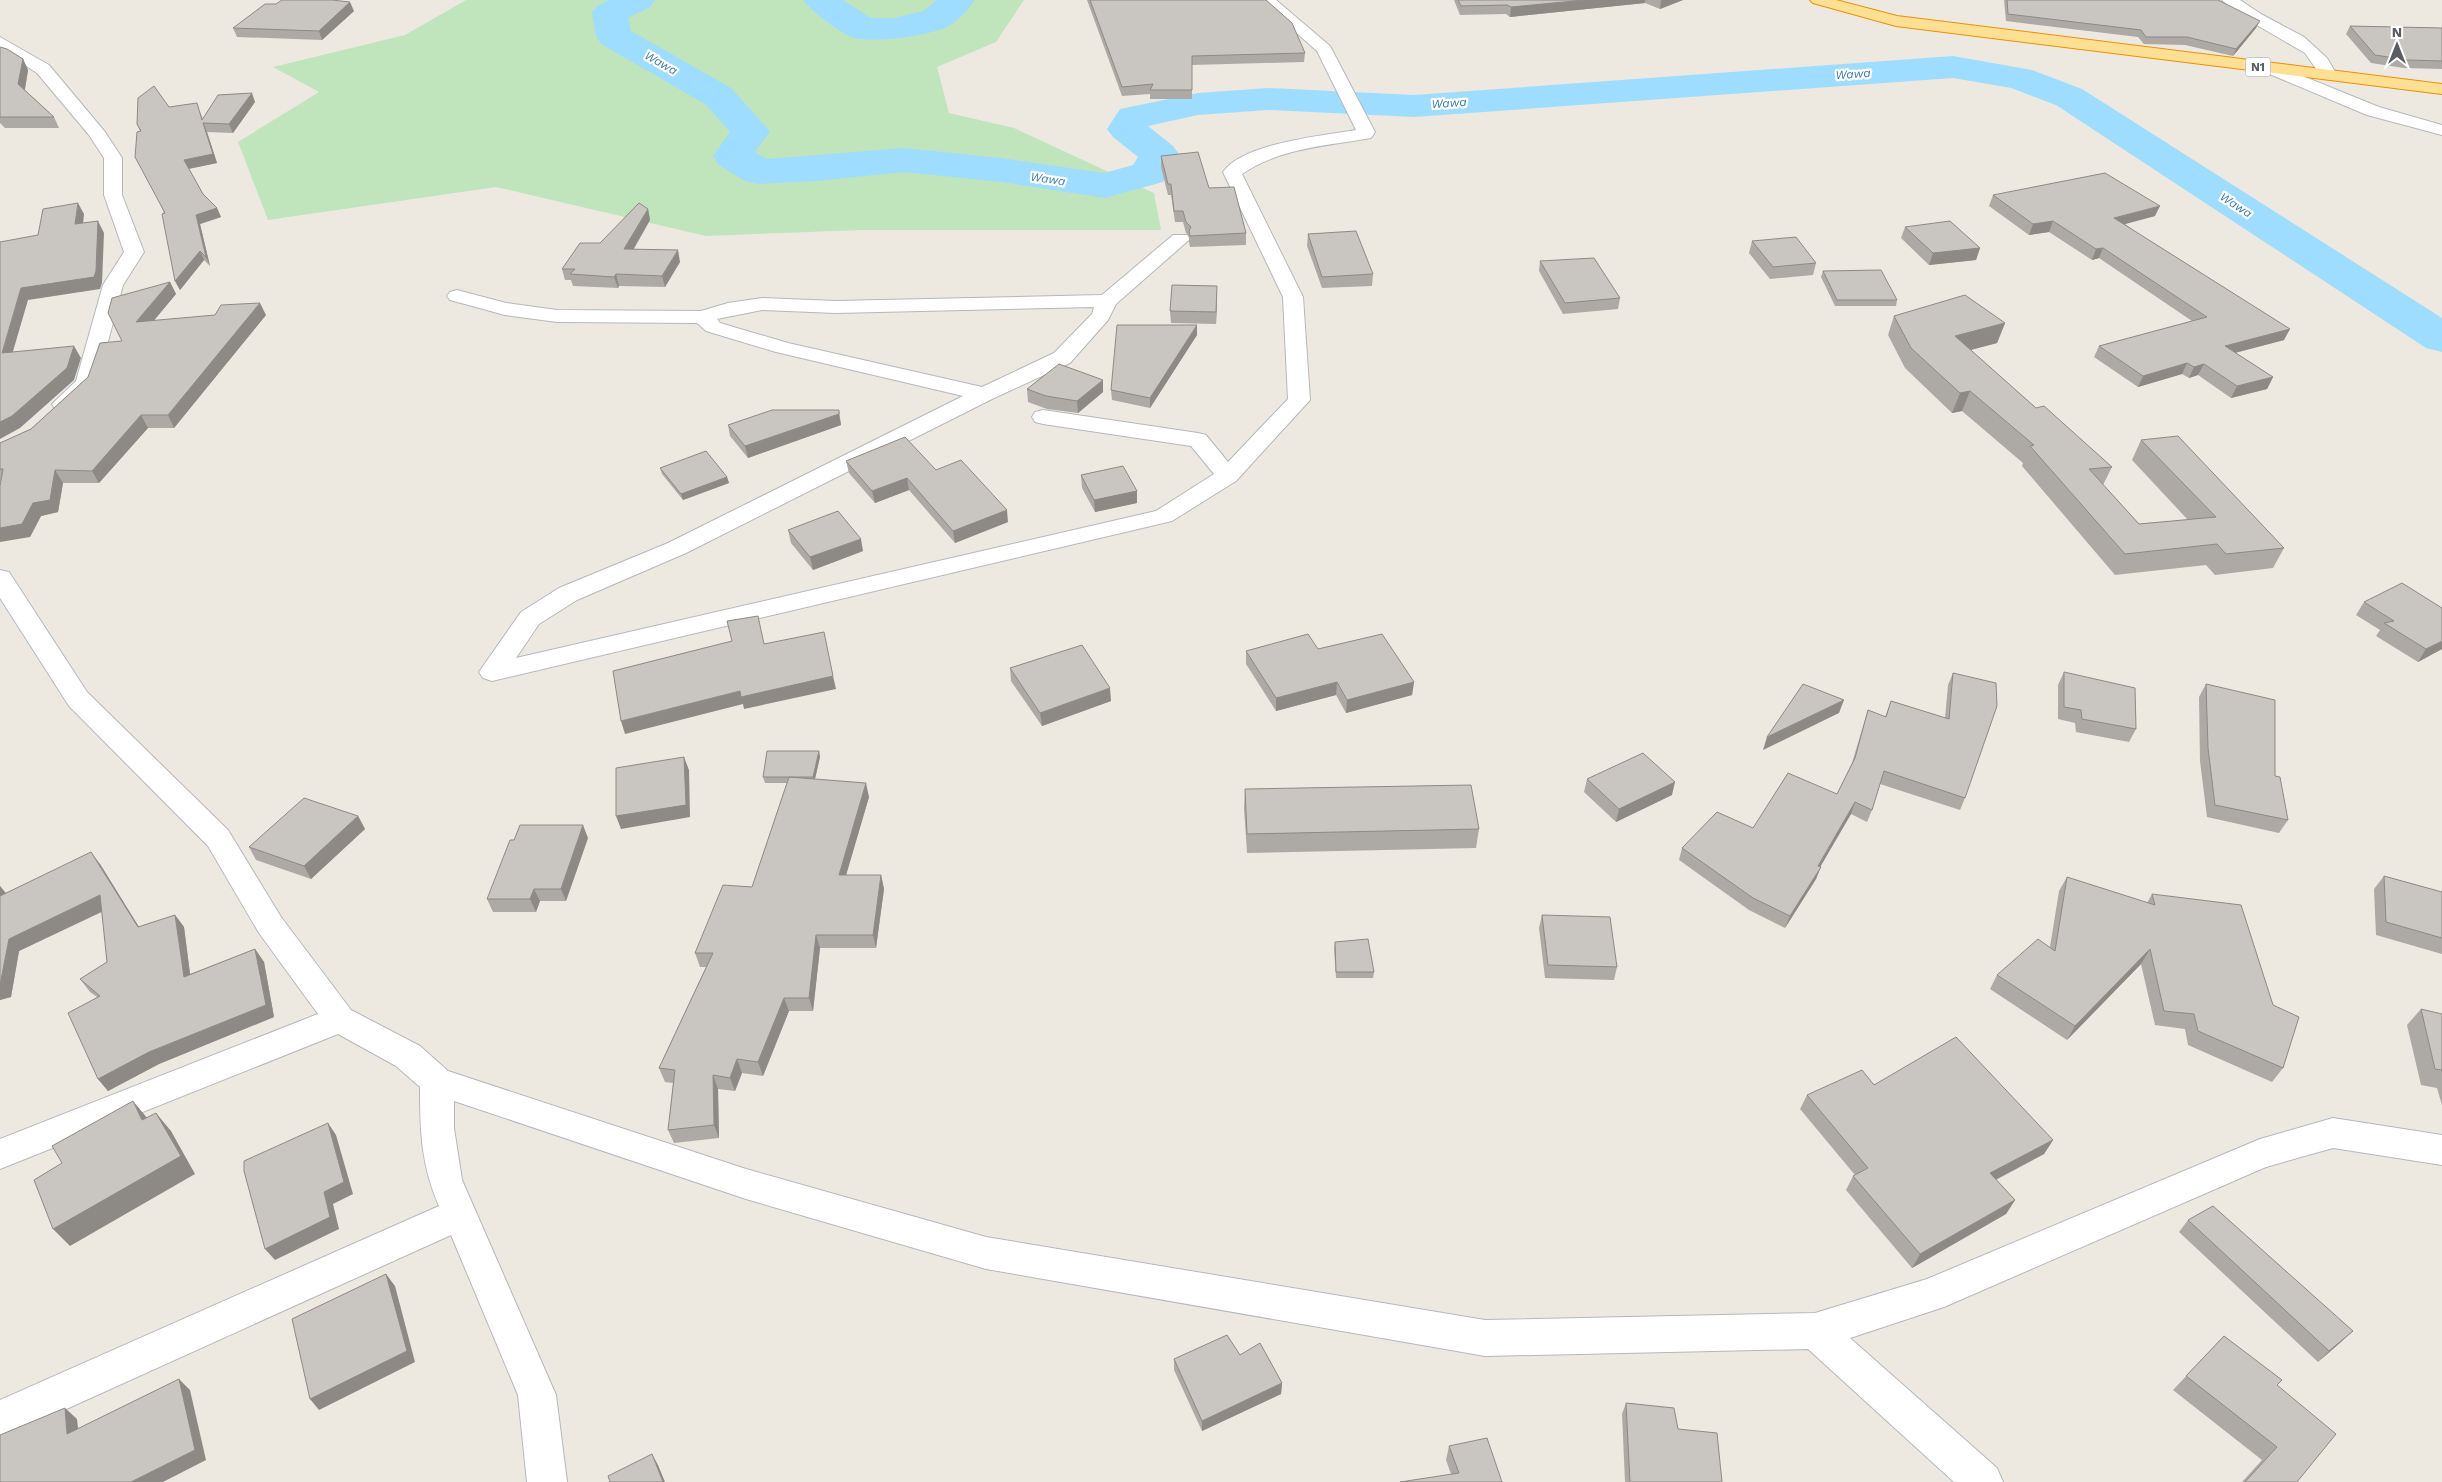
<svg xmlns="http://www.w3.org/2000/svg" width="2442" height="1482" font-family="'Work Sans',sans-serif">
<rect width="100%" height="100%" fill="#ede9e1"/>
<path fill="#c0e5bc" d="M466,0H1024L996,42L937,67L949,113L1014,128L1154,193L1161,230H863L706,236L496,187L268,220L238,142L319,92L273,67L405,35Z"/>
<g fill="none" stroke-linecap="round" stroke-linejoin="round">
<path fill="#9eddff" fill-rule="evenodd" d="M609,0H655L650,7L628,18L631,31L731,88L770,131L755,152L767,159L904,148L1001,158L1104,173L1133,165L1138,157L1113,137L1107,129L1120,109L1198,93L1268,88L1414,95L1953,56L2032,70L2082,89L2442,318V352L2426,348L2056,105L2011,88L1953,78L1414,117L1268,110L1198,115L1148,126L1173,146L1179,154L1163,182L1105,198L1001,182L904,172L817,181L759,184L745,181L719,165L713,156L730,132L705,104L601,44L596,36L592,13L597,6Z
M803,0H843L871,18H894L923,11L937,0H975C969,9 957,22 947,27C928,36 872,44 852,37C839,32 811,11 803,0Z"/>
<g stroke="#b4b8bc" stroke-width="2">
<path id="minor" d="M1259,0H1276L1330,46L1375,132L1371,138L1365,139C1323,146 1278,149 1242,174L1303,297L1310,400L1236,481L1172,521L492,681L483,678L479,672L521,612L559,588L668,543L963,396L776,352L706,331L697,323L557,322L505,315L450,300L447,296L450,292L457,290L506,303L557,310L701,311L728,303L762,298L836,301L1102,295L1173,235H1187L1190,239L1116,304L1108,320L1070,363L992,399L686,553L577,600L539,624L516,658L1156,511L1214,474L1191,446L1043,424L1035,422L1032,417L1035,412L1043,410L1198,433L1206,435L1228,462L1288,399L1283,297L1223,172C1243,143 1322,136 1356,130L1317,51ZM1094,307L1092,314L1054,353L982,387L788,343L720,323L717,319L762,310L836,313Z
M2222,0H2240L2261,14L2304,37L2327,58L2337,75L2335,79H2323L2305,53L2236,13Z
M0,37L49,65L105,132L122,158V195L144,252L123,285L97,383L71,409L63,411L55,409L52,404L76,381L103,285L124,252L104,195V158L89,135L37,73L0,49Z
M2273,64L2379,107L2442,125V135L2367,115L2267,73L2265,69L2267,65Z
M0,570L9,572L87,692L228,830L281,917L351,1010L420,1046L448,1071L746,1169L986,1237L1485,1320L1815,1313L1927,1279L2260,1139L2333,1118L2442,1135V1165L2333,1148L2266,1167L1944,1307L1850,1338L1997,1468L2003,1482H1954L1808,1349L1485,1356L986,1269L746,1199L454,1101V1128L462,1180L556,1395L567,1482H527L518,1395L451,1235L0,1439V1400L439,1206C421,1165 420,1131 420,1087L396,1066L338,1034L0,1169V1139L318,1014L259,933L208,846L69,706L0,598Z"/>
</g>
<g stroke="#ed8f00" stroke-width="2">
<path id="trunk" d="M1810,0H1836L1897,16L2442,84V94L1896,26L1813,3Z"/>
</g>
<use href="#minor" fill="#fff" fill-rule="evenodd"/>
<use href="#trunk" fill="#fee095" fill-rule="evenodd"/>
</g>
<path fill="#ada9a5" d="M1087,0H1266L1305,53L1304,62L1192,65V99H1150V94L1122,96Z
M1454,0H1683L1660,9L1645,3L1510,17L1506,14L1460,15Z
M2004,0H2218L2256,28L2233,56L2185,45L2144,44L2138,37L2006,21Z
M276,4L354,11L322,40L237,37L233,28Z
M2350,26L2442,28V69L2404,68L2371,63L2346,34Z
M0,47L23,59L28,70L25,90L54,117L59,128H5L0,123Z
M255,102L233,133L207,132L217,163L188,169L203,194L217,208L221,217L200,224L210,266L204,260L180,290L175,281L164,214L140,131L137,124L169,107L200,112L203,119Z
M1161,156L1209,188L1246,233V245L1190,247L1189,242V236L1186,233L1183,222H1175L1171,195H1168L1161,167Z
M1993,195L2155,216L2125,224L2284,340L2235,353L2273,377L2267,389L2231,398L2198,375L2189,378L2182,374L2138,387L2094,357L2099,346L2192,321L2099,258L2092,260L2049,232L2029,235L1989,206Z
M648,209L650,220L634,249L680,262L665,287L619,286L618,288L573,286L571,280H565L562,269L600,243Z
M1905,227L1980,248L1976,260L1929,265L1901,238Z
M1308,234L1373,274L1372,286L1322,288L1307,246Z
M1752,241L1816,263L1813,275L1770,279L1749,253Z
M1540,261L1620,298L1618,309L1563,314L1539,271Z
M1823,271L1897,300L1896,306H1835L1821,277Z
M170,282L176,294L153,321L266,315L174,428H148L99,483H63L58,512L41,516L30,537L1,481H0V443L31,429L88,377L122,341Z
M1217,298L1216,324L1171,323L1170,311Z
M1894,316L2005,323L1997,343L1970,350L2036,408L2112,467L2103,485L2139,524L2188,520L2132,460L2141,440L2284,548L2273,568L2215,575L2206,565L2115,575L2022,466L2023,463L1962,411L1952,413L1905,368L1888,335Z
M1197,335L1150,408L1112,400L1111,390Z
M1027,389L1103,392L1078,413L1047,409L1028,402Z
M839,410L841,425L748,458L730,436L728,425Z
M846,461L936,470L1008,522L955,543L909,490L875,503L849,473Z
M660,468L727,477L729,483L683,500L662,474Z
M1081,475L1137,491V503L1095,512L1082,488Z
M788,530L863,551L813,570L791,543Z
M2364,602L2442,649L2418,662L2376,636L2380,630L2356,615Z
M1318,649L1414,682L1412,695L1346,713L1336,695L1276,711L1246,664V651Z
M1010,668L1111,701L1042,726L1011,681Z
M2064,672L2136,729L2129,742L2076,732L2075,723L2058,719V685Z
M1953,673L1965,798L1960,810L1880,784L1872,810L1867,822L1851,814L1820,867L1816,879L1785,928L1749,910L1679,860L1682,848L1753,828L1837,794L1852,763L1864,723L1868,710L1885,717L1891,701L1945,718L1948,685Z
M2206,684L2275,776L2288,820L2279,833L2207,817L2200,761L2199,697Z
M819,751L820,757L815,779L869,797L846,875H881L884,889L876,948H820L813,1011H789L763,1076L742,1073L735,1091L718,1089L719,1138L674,1143L668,1130L673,1083L665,1082L659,1068L706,967H700L695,953L752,887L787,783H765L763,777Z
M1587,779L1672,795L1616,822L1584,792Z
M1245,789L1479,829L1476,848L1247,853L1244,808Z
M358,816L365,829L311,879L256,860L249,847Z
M588,838L566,901H540L536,912H493L487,899Z
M100,864L139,927L175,915L184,927L190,974L255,949L264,962L274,1017L159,1064L108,1091L98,1079L97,997L90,992L80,979L107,962L102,912L19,951L11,997L0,1000V886L6,893Z
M2384,876L2442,892V954L2376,935L2374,889Z
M2067,877L2147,903L2152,894L2283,1068L2272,1082L2188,1045L2185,1029L2155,1025L2141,964L2067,1040L1990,989L1997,975L2050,947L2059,891Z
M1542,915L1617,967L1614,980L1545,978L1539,928Z
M1335,942L1374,972L1373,978H1336L1334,948Z
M2421,1009L2442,1014V1105L2437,1088L2421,1085L2407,1025Z
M1874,1085L2053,1140L2044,1154L1996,1180L2015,1200L2006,1214L1912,1268L1846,1190L1853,1176L1855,1175L1800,1109L1807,1095Z
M2188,1220L2341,1342L2318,1362L2179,1232Z
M2224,1336L2277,1385L2297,1482H2242L2262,1460L2173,1390Z
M1240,1355L1282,1383L1281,1394L1202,1431L1174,1370V1359Z
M1626,1403L1678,1429L1722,1482H1625L1622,1414Z
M1449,1446L1502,1482L1451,1474L1446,1460Z"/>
<path fill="#8d8a86" d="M1585,0H1645V3L1510,17L1511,7Z
M1661,0H1683L1660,9Z
M350,2L354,11L322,40L319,31Z
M2260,21L2256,28L2233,56L2236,49Z
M23,59L28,70L24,94L18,84Z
M252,93L255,102L233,133L229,124Z
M203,123L207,132L217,163L188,169L184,160Z
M78,203L84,214L82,236L75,224Z
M2160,206L2155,216L2110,228L2114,218Z
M217,208L221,217L200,224L210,266L206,257L196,215Z
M648,209L650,220L627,260L624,249Z
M98,221L104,233L102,283L100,289L28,300L9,365L2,353L21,288Z
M2053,221L2049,232L2029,235L2033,224Z
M1980,248L1976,260L1929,265L1933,253Z
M2103,248L2099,258L2092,260L2096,249Z
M678,250L680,262L665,287L662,276Z
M200,251L204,260L180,290L175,281Z
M616,274L619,286L618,288L614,277Z
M170,282L176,294L142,335L136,322Z
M1217,286V298L1216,324V312Z
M260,303L266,315L174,428L168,415Z
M2005,323L1997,343L1948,356L1955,336Z
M1197,325V335L1150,408V398Z
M2290,329L2284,340L2219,357L2225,346Z
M74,346L81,358L74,380L20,428L0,439V422Z
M2187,363L2182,374L2138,387L2143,376Z
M2204,364L2198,375L2189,378L2194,367Z
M2273,377L2267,389L2231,398L2237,386Z
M1103,380V392L1078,413L1077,401Z
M1970,391L1962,411L1952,413L1960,393Z
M839,414L841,425L748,458L745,446Z
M141,415L148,428L99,483L92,471Z
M55,470L63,483L58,512L41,516L30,537L0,542V528L33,503Z
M727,477L729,483L683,500L681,494Z
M907,478L909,490L875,503L872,491Z
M1137,491V503L1095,512L1094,500Z
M1007,510L1008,522L955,543L953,531Z
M861,539L863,551L813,570L810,557Z
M2442,641V649L2418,662L2426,649Z
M833,676L836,689L744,709L743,704L625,734L621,721L740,691Z
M1337,682L1336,695L1276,711V698Z
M1414,682L1412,695L1346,713L1347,700Z
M1110,688L1111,701L1042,726L1040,713Z
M1844,700L1839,713L1763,750L1767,737Z
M819,751L820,757L814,783L813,777Z
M684,757L689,770L690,817L621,829L616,816Z
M1675,782L1672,795L1616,822L1619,809Z
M866,783L869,797L842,889L839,875Z
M1855,802L1851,814L1816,874L1821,867L1816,879L1785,928L1790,916Z
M358,816L365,829L311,879L304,866Z
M583,825L588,838L566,901L561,889Z
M91,852L100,864L147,940L138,927Z
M881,875L884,889L876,948L873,935Z
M0,886L6,894L0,904Z
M534,889L540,901L536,912L530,899Z
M100,895L109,908L19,951L11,997L0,1000V985L9,939Z
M175,915L184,927L192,989L184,977Z
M816,935L820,948L813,1011L809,998Z
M255,949L264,962L274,1017L159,1064L108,1091L98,1079Z
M2150,949L2141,964L2067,1040L2075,1026Z
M784,998L789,1011L763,1076L758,1062Z
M737,1059L742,1073L735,1091L730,1078Z
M713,1075L718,1089L719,1138L714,1125Z
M133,1101L148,1119L142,1120Z
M156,1113L171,1131L195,1174L70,1246L53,1229Z
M328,1123L336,1135L353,1194L333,1204L339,1229L275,1260L265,1249L324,1192Z
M2053,1140L2044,1154L1981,1187L1990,1173Z
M2015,1200L2006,1214L1912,1268L1920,1254Z
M386,1274L395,1286L415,1362L319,1410L310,1399Z
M2353,1331L2341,1342L2318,1362L2329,1351Z
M179,1379L190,1390L206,1460L163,1482H131Z
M1282,1383L1281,1394L1202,1431V1421Z
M65,1408L77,1419L80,1445L67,1434Z
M652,1454L658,1465L665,1482H663Z"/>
<path fill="#c9c5c0" stroke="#8d8a86" d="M282,0H332L350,2L319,31L233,28L265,4H276Z
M1090,0H1266L1292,23L1305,53L1192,56V90H1150L1153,84L1122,87Z
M1458,0H1585L1511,7L1507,5L1461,6Z
M2007,0H2218L2260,21L2236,49L2187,37H2146L2141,30L2008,14Z
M2350,26L2442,28V61L2408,60L2375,55Z
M0,47L7,49L23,59L18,84L54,117H0Z
M154,86L169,107L197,103L202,120L218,95L252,93L229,124L203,123L213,154L184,160L203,194L217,208L196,215L206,257L200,251L175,281L162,214L165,213L135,157L137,132L141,131L137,124L138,98Z
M1198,152L1209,188L1234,187L1246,233L1190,236L1189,231L1191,227L1186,222L1183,211H1174L1171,184H1168L1161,156Z
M2105,173L2160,206L2114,218L2290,329L2225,346L2273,377L2237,386L2204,364L2194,367L2187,363L2143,376L2099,346L2207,317L2103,248L2096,249L2053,221L2033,224L1993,195Z
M78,203L75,224L98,221L96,271L94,277L21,288L2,353L74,346L67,368L12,416L0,422V242L38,235L43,209Z
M639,203L648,209L624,249L678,250L662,276L616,274L614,277L570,274L575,269H562L580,243H600Z
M1950,221L1980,248L1933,253L1905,227Z
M1356,231L1373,274L1322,277L1308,234Z
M1796,237L1816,263L1773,267L1752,241Z
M1594,258L1620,298L1565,303L1540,261Z
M1881,270L1897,300H1837L1823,271Z
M170,282L136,322L215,315L221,305L260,303L168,415H141L92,471L55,470L50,500L33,503L22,524L0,528V486L3,469H0V443L31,429L88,377L100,343L122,341L108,313L112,298Z
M1172,285L1217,286L1216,312L1170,311Z
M1965,295L2005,323L1955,336L2036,408L2044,406L2112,467L2089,469L2139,524L2216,517L2141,440L2178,436L2284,548L2226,554L2217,544L2125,554L2030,446L2034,445L1970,391L1960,393L1911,348L1894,316Z
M1117,325H1197L1150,398L1111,390Z
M1059,364L1103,380L1077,401L1046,396L1027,389Z
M772,410H839V414L745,446L728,425Z
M905,437L936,470L961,460L1007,510L953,531L907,478L872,491L846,461Z
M706,451L727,477L681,494L660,468Z
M1123,466L1137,491L1094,500L1081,475Z
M838,511L861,539L810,557L788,530Z
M2402,583L2442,608V641L2426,649L2384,623L2394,621L2364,602Z
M758,616L764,644L824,632L833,676L741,697L740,691L621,721L613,671L732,641L727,621Z
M1308,634L1318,649L1382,634L1414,682L1347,700L1337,682L1276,698L1246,651Z
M1082,645L1110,688L1040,713L1010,668Z
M2064,672L2135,688L2136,729L2082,719L2081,710L2064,707Z
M1953,673L1996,683L1997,706L1965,798L1884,771L1872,810L1855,802L1818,866L1821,867L1790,916L1753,898L1682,848L1717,812L1753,828L1788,773L1837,794L1855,758L1868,710L1886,717L1891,701L1949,719Z
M1803,684L1844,700L1767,737Z
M2206,684L2275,700V776L2280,777L2288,820L2215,805L2208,748Z
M767,751H819L813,777H763Z
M1643,753L1675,782L1619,809L1587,779Z
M684,757L686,805L616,816V768Z
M789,777L866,783L839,875H881L873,935H816L809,998H784L758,1062L737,1059L730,1078L713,1075L714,1125L668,1130L675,1070L659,1068L713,953H695L723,885L752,887Z
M1471,785L1479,829L1247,834L1245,789Z
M304,798L358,816L304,866L249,847Z
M520,825H583L561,889H534L530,899H487L510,840H514Z
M91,852L138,927L175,915L184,977L255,949L266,1005L149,1052L98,1079L68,1013L100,996L80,979L107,962L100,895L9,939L0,985V896Z
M2384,876L2442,892V938L2386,922Z
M2067,877L2155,905L2152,894L2241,905L2273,1005L2299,1017L2283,1068L2198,1031L2194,1014L2164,1011L2150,949L2075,1026L1997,975L2038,939L2055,951Z
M1542,915L1610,917L1617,967L1548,965Z
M1368,939L1374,972H1336L1335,942Z
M2421,1009L2442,1014V1070L2435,1069Z
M1956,1037L2053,1140L1990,1173L2015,1200L1920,1254L1853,1176L1868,1168L1807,1095L1862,1070L1874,1085Z
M133,1101L142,1120L156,1113L181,1156L53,1229L34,1180L62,1163L52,1146Z
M328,1123L344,1182L324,1192L330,1217L265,1249L244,1171V1161Z
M2213,1206L2353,1331L2329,1351L2188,1220Z
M386,1274L407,1351L310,1399L292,1319Z
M1227,1335L1240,1355L1260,1343L1282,1383L1202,1421L1174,1359Z
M2224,1336L2282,1380L2277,1385L2336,1434L2297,1482H2245L2277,1447L2186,1376Z
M179,1379L195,1450L131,1482H0V1435L65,1408L67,1434Z
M1626,1403L1674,1408L1678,1429L1717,1433L1722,1482H1630Z
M1487,1438L1502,1482H1400L1459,1473L1449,1446Z
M652,1454L663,1482H610L608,1476Z"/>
<g text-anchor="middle" stroke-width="4.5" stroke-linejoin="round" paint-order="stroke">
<g font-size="12" font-style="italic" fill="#3979a8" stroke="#fff">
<text transform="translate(661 63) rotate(30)" y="4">Wawa</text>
<text transform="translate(1853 74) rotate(-4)" y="4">Wawa</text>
<text transform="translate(1449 103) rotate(-4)" y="4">Wawa</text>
<text transform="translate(1048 179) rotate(8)" y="4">Wawa</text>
<text transform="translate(2236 205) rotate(33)" y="4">Wawa</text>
</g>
<rect fill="#fff" stroke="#8b8e91" stroke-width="1" x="2245.5" y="57.5" width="25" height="19" rx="4"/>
<g font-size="12" font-weight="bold" fill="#595e62">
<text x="2258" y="71">N1</text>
</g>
</g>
<g transform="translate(2397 45)" stroke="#ffffff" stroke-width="4" paint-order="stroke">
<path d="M0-4L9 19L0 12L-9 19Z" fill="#595e62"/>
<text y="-8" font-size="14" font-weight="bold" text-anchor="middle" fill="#595e62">N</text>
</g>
</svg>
